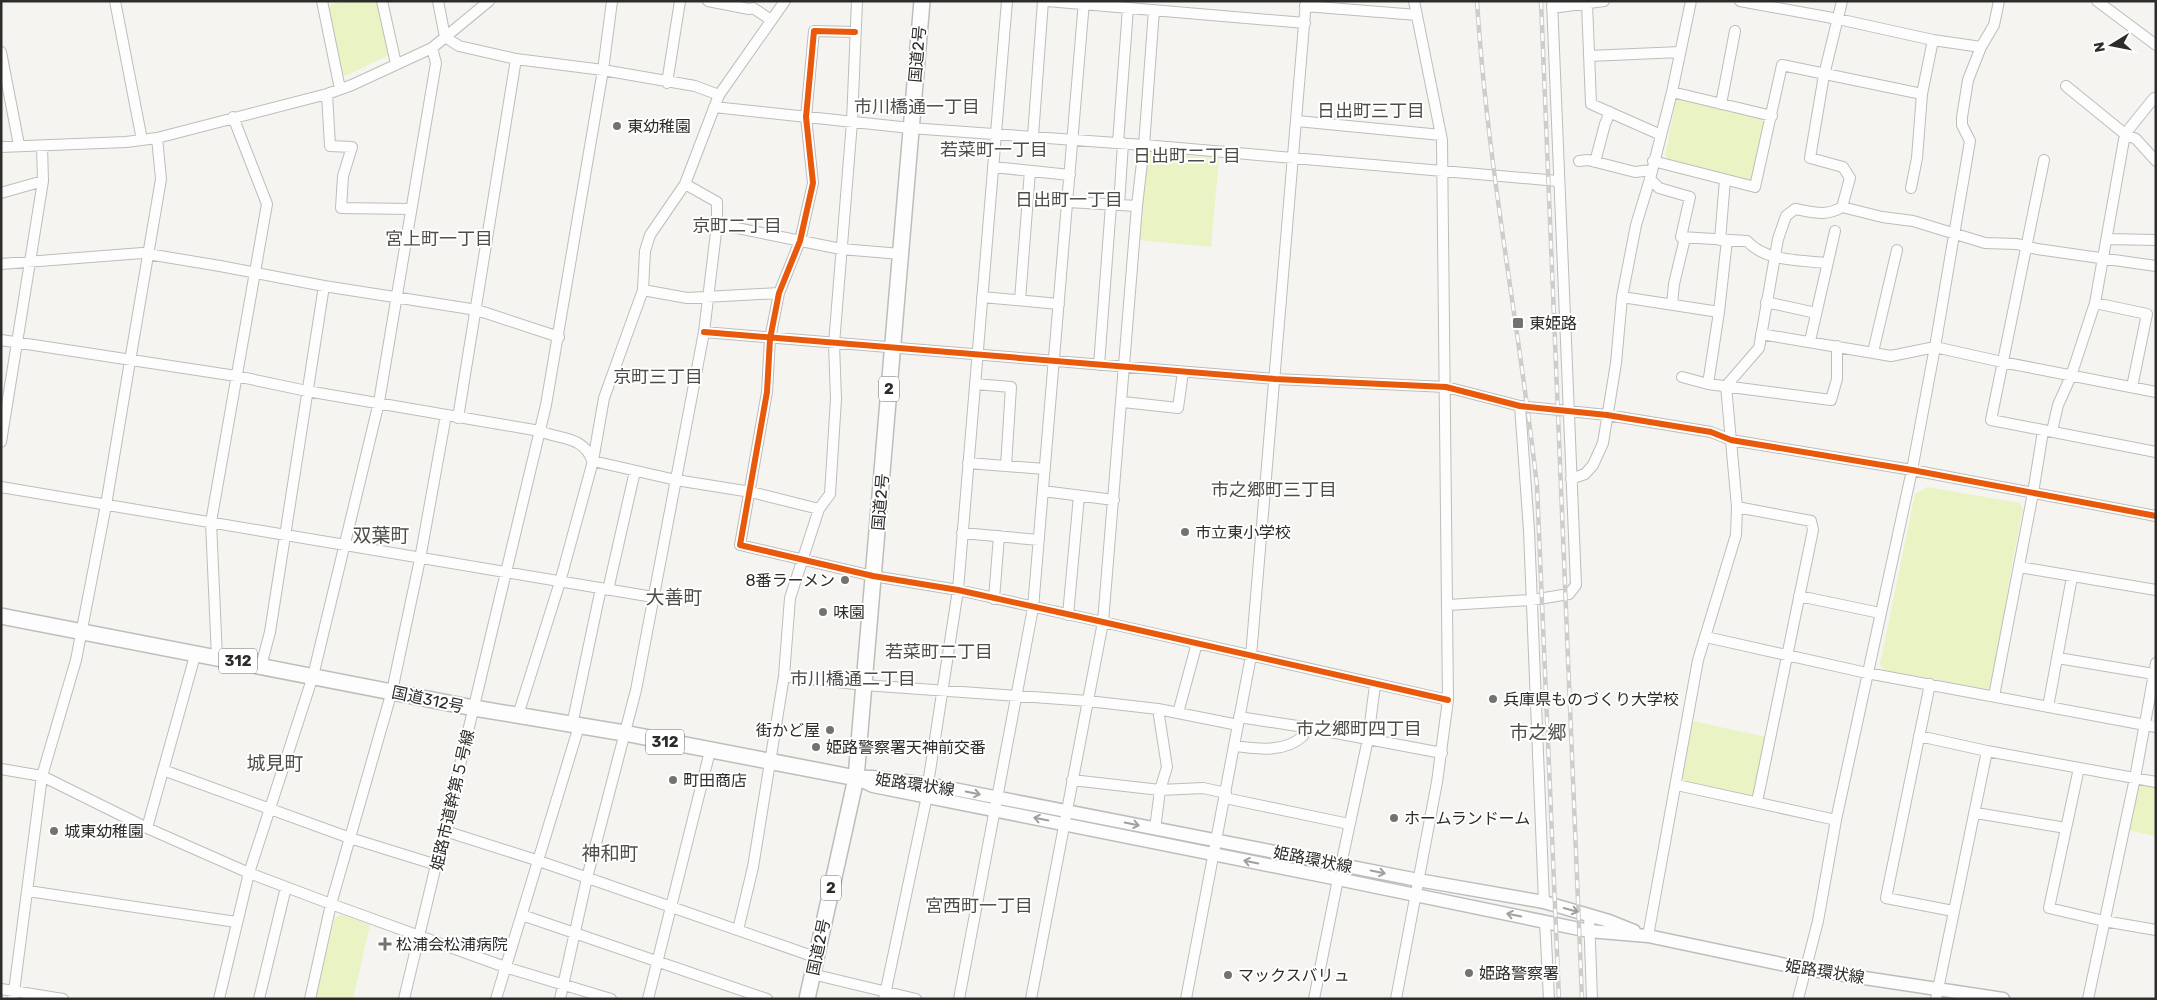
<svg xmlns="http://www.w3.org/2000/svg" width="2157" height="1000" font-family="Rubik,'Noto Sans JP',sans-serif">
<rect width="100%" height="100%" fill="#f5f4f1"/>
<path fill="#eaf3c3" d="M350,1H378L389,55L345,76L341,74L329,9L332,4Z
M1680,97L1760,117L1764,121L1752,180L1667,160L1665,156L1676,100Z
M1151,151L1219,158L1211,247L1138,240L1145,155Z
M1927,487L2020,503L2023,509L2013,558L1993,686L1986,689L1884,670L1880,664L1915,494Z
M1693,721L1766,737L1755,793L1749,796L1686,783L1682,778Z
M2141,783L2156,786V836L2127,830L2136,786Z
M342,915L370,925L353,999H315L335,917Z"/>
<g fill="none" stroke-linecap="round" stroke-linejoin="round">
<g stroke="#bdbdbb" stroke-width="12">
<path id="minor" d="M115,1L142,140
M322,1L340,89
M382,1L396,64
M438,1L445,37L459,46L516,59L603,70L695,86L719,95
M708,1L749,9L753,8L771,20
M1047,1L1305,23
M1740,1L1838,19L1933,40L1981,47
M2097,1L2156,45
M1587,3L1591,104L1661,135
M1305,6L1417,15
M1552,8L1604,1
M855,32L814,31L806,117L813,183L800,241L779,293L770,339L767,392L740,545L873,576L958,590L1103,622L1448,700
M1,52L19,145
M1589,56L1680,52
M667,83L680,1
M2066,86L2125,134L2136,139L2156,161
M1672,92L1772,116
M327,94L330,146L352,147L343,176L341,208L411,209
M1721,104L1735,31
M714,107L910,128L1144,145L1558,181
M1297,121L1441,135
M1033,136L1043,1
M1118,143L1128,8
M1,147L126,142L157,138L327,94L352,85L432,48L489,1
M2044,160L1991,420L2156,452
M1579,161L1588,160L1635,172L1652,170
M1653,161L1755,187L1782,65L1922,94
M1595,162L1605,124L1610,112
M993,167L1070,175
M1650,179L1659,188L1690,197L1681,237L1747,241C1766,262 1801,260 1827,263
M1911,188L1917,158L1922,94L1933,40
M1,193L43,181
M1068,202L1137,206
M1119,205L1123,143
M1842,207L1882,217L1913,221L1985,243L2017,244L2037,249L2156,266
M717,224L841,249L901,254
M2107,239L2156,240
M1720,240L1725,180
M1,264L142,253L220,266L324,286L477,310L559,337
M643,290L687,298L779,293
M982,297L1059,304
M1622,297L1719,312
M1020,300L1030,171
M1766,302L1816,313
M2095,303L2147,314L2132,387
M1672,305L1674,284L1685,238
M704,332L1275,379L1446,387L1520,406L1607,415L1711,432L1731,440L1912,470L2156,516
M1761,334L1891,356L1935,347L2002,362L2156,392
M1,340L236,376L307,391L540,431C561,440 583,436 592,460
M1810,341L1835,231
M1873,352L1897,250
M1099,365L1111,205
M1682,377L1708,384L1831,400L1837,379V346
M975,384L1011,387L1006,466
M1708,384L1719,312L1727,240
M1123,402L1178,408L1183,372
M1520,406L1529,530L1544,902
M458,418L516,59
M2052,431L2058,405L2071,376L2095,303L2125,134L2154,98
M1,442L43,181L42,146
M593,461L676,480L751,492L819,509
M968,463L1045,469
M1571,479L1585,474L1593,465L1603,443L1616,363L1622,297L1636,225L1650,179L1672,92L1691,1
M1,487L653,597
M1043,491L1114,500
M1737,507L1811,521L1813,530L1757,802
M962,533L1039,540
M2019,567L2156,590
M608,590L635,471
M1799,596L1880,613
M994,599L999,536
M1448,605L1532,600L1569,594L1576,585L1552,1
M1068,615L1079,496
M1706,637L1867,673L2156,727
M217,658L211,522L267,204L233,117
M2058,658L2148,673L2156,677
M261,666L270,632L324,286
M784,676L864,685L1088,701L1158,709L1238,725
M1930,684L1886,898L1953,911
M1994,696L2033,493L2043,431
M2048,707L2072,577
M1178,713L1197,643
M518,715L560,582L593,461L604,398L643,290L645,251L650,235L685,184L719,95L785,1
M1239,717L1304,727L1442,753
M572,725L601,588
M1919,736L1987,751L2156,782
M1234,746C1257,749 1285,753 1303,736L1304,727
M2079,768L2049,908L2104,921L2156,930
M1,769L42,776L147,828L249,873L331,904L505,967L611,999
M163,770L350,838L437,865
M1072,780L1160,790L1203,788L1226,793
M928,784L958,590L1007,1
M1677,785L1836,820
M1225,798L1349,824
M1976,813L2066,828
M147,828L196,652
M1155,829L1160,790L1167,767L1158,709
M445,831L539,861L815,957
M1341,865L1368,739L1375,685
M28,891L236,922
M522,915L767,999
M1589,915L1592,999
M1545,921L1549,999
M738,930L753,867L784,676L790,598L819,509L830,494L836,399L834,344L852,122L857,1
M1648,936L1698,660L1736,535L1737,507L1726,386L1759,348L1778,239L1786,216L1795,209C1812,212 1826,217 1842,207L1850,178L1843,167L1810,158L1824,75L1842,1
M812,974L916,999
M1,989L63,999
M13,999L42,776L76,660L106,505L130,361L161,179L157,138
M219,999L249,873L313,676L379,402L436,63L432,48
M259,999L286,887
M310,999L331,904L392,691L420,559L446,415
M404,999L546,405L603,70L612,1
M496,999L579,726
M560,999L587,878L636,690L704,332L717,224V202L685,184
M648,999L710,751
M884,999L927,796
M959,999L1033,608L1084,1
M1031,999L1103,622L1137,206L1144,145L1154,10
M1186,999L1251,656L1306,1
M1314,999L1338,879
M1396,999L1437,782L1448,700L1442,140L1414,1
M1798,999L1818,921L1836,820L1912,470L1935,347L1970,141L1962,125V117L1968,80L1981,47L1994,25L1999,1
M1936,999L1987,751
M2088,999L2135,778L2156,663"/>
</g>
<g stroke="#bdbdbb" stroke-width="15">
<path id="major" d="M858,777H873L928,784L1418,880L1544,902L1609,921L1634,931
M856,778L873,786L1338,879L1589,931L1648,936L1805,969L2003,999"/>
</g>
<g stroke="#bdbdbb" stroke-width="18">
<path id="highway" d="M1,616L474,708L624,733L856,778
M807,999L856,778L922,1"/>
</g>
<use href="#minor" stroke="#fefdfd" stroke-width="10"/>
<use href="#major" stroke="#fefdfd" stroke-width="12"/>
<use href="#highway" stroke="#fefdfd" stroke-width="15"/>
<g stroke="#cdcdcc" stroke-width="4.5">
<path id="rail" d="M1477,1C1487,164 1519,324 1537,486L1559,999
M1541,1L1582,999"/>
</g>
<use href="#rail" stroke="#fff" stroke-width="2.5" stroke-dasharray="8" stroke-linecap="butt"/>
<g stroke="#fff" stroke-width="9">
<path id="cycleway" d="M855,32L814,31L806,117L813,183L800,241L779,293L770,339L767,392L740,545L873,576L958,590L1103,622L1448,700
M704,332L1275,379L1446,387L1520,406L1607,415L1711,432L1731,440L1912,470L2156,516"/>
</g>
<use href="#cycleway" stroke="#e8590c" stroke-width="6"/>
</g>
<defs><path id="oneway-shaft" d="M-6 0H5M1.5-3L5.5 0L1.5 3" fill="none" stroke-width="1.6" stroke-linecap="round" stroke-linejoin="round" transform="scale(1.25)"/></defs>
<g stroke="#a09f9e">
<use href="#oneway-shaft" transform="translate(973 793) rotate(12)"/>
<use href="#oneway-shaft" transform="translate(1041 819) rotate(-169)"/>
<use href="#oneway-shaft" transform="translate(1132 824) rotate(11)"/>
<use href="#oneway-shaft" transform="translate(1251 862) rotate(-169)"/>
<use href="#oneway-shaft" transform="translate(1378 872) rotate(12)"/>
<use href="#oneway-shaft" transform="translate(1571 910) rotate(16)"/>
<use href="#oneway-shaft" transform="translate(1514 915) rotate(-169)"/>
</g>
<g fill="#727270" stroke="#fff" stroke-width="2">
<circle cx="617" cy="126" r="5"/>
<rect x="1512" y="317" width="12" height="12" rx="2.5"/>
<circle cx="1185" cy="532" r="5"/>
<circle cx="845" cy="580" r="5"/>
<circle cx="823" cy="612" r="5"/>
<circle cx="1493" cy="699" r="5"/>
<circle cx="830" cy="730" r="5"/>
<circle cx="816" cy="747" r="5"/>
<circle cx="673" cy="780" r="5"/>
<circle cx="1394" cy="818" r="5"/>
<circle cx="54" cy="831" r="5"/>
<path d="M382.5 936.5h5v5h5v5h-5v5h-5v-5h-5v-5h5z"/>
<circle cx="1469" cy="973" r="5"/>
<circle cx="1228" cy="975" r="5"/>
</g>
<g text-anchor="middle" stroke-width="4" stroke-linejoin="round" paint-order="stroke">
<g fill="#fff" stroke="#6b6b6a" stroke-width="1">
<rect x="879" y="376.5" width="20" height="25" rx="4"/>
<rect x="219" y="648.5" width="38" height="25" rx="4"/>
<rect x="646" y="729.5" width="38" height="25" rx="4"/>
<rect x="821" y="875.5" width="20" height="25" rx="4"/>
</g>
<g font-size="15" font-weight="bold" fill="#2c2c2a">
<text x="889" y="394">2</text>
<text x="238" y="666">312</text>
<text x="665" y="747">312</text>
<text x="831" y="893">2</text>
</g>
<g font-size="16" fill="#2c2c2a" stroke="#fff">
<text transform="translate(917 54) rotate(-85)" y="6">国道2号</text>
<text transform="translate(880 502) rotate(-85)" y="6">国道2号</text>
<text transform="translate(428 699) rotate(12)" y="6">国道312号</text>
<text transform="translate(915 784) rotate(8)" y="6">姫路環状線</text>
<text transform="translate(452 800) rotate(-77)" y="6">姫路市道幹第５号線</text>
<text transform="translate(1313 859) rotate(11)" y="6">姫路環状線</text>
<text transform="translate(818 947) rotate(-78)" y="6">国道2号</text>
<text transform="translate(1825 971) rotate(9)" y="6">姫路環状線</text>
</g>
<g font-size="16" fill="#2c2c2a" stroke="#fff" text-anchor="start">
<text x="627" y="132">東幼稚園</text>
<text x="1529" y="329">東姫路</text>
<text x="1195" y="538">市立東小学校</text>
<text x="835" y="586" text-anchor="end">8番ラーメン</text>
<text x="833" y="618">味園</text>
<text x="1503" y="705">兵庫県ものづくり大学校</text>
<text x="820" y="736" text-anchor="end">街かど屋</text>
<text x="826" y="753">姫路警察署天神前交番</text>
<text x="683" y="786">町田商店</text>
<text x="1404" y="824">ホームランドーム</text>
<text x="64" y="837">城東幼稚園</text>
<text x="396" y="950">松浦会松浦病院</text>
<text x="1479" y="979">姫路警察署</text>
<text x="1238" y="981">マックスバリュ</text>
</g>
<g font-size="18" fill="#4e4d49" stroke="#fff">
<text x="917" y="113">市川橋通一丁目</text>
<text x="1371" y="117">日出町三丁目</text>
<text x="994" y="156">若菜町一丁目</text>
<text x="1187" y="162">日出町二丁目</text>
<text x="1069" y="206">日出町一丁目</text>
<text x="737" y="232">京町二丁目</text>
<text x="439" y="245">宮上町一丁目</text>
<text x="658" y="383">京町三丁目</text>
<text x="1274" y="496">市之郷町三丁目</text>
<text x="939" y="658">若菜町二丁目</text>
<text x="853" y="685">市川橋通二丁目</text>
<text x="1359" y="735">市之郷町四丁目</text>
<text x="979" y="912">宮西町一丁目</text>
</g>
<g font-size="19" fill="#4e4d49" stroke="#fff">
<text x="381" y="542">双葉町</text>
<text x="674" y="604">大善町</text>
<text x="1538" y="739">市之郷</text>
<text x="275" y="770">城見町</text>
<text x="610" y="860">神和町</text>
</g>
</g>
<rect width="2157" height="1000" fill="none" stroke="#2c2c2a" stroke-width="5"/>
<g transform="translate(2112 45) rotate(260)" stroke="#ffffff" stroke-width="4" paint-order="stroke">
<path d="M0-4L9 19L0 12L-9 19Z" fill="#2c2c2a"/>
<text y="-8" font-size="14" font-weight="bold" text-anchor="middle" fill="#2c2c2a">N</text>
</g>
</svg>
